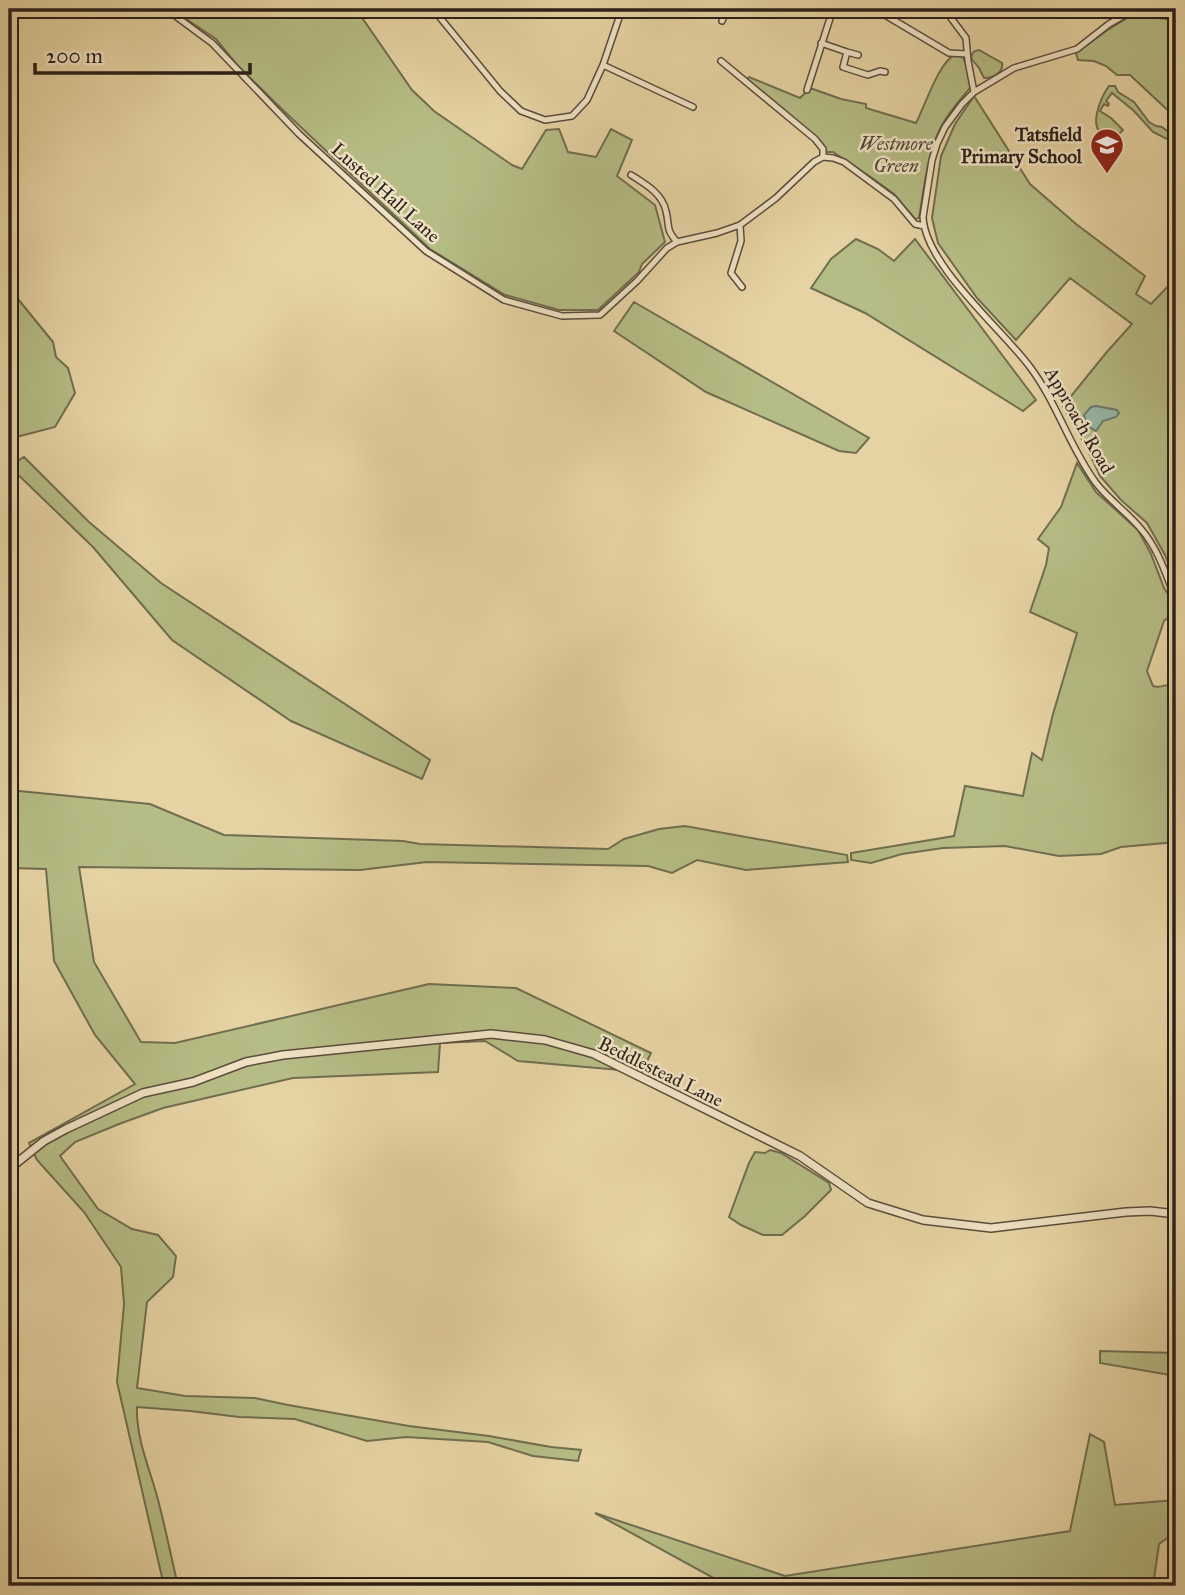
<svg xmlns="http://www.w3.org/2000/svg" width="1185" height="1595" font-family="'IM FELL Great Primer',serif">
<rect width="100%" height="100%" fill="#e6d3a3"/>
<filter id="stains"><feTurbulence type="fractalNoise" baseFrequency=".00286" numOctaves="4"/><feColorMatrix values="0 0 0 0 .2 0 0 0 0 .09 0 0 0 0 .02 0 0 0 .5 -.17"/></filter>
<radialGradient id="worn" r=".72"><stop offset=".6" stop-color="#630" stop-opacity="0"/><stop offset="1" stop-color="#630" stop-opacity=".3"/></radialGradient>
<path fill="#b6bc85" stroke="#706e4f" stroke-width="2" d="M171,9H356L412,90L434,111L512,165L522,169L546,130L559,129L568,152L596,157L611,129L632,140L617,176L655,205L665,242L642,264L639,272L598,310H559L505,295L430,249L287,114L237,65L216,39Z
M1132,15L1176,20V118L1130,75H1117L1106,66L1094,61L1078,60L1076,53L1106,31Z
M979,50L1002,63C1004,73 992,78 984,78L979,68L971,58C972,53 973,51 979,50Z
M956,54L963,57L974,83C963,97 949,111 941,127C927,154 924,189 919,218L915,219L894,194L872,178L833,152H823L815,140L746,81L749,77L800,98L810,88L841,99L866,104V108L916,123C925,106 939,61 956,54Z
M1109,86H1115L1118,92L1134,102L1149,122L1156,126L1162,127L1176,138L1175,143L1153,132L1134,111L1112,93L1106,101L1109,104L1108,106L1104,104L1100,111L1111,118L1123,130C1118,135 1115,137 1108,136C1085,132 1101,97 1109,86Z
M974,96L1030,184L1076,224L1145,276L1136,294L1151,304L1176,278V583L1165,555L1147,523L1121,500L1100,476L1088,450L1063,406L1106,353L1132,324L1070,278L1016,340L977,298L938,243L932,218L941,156L955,124Z
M856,239L878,249L894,261L915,239L1036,400L1023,411L865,313L811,288L831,259Z
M9,291L18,299L53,342L56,357L68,368L75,393L55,427L9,439Z
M634,302L869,438L856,453L839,451L706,392L614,331Z
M24,457L89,522L161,583L430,760L422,779L291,721L172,640L93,547L9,466Z
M1077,463L1096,492L1138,530L1151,554L1164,588L1176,606V611L1164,621L1147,671L1153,686C1161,689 1168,683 1176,684V842L1121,847L1101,854L1059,856L1005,846L943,848L902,854L871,863L851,860V853L954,836L965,786L1023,796L1032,753L1042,760L1053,714L1077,633L1030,612L1046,565L1049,548L1038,539L1061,507Z
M9,790L150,804L224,835L403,841L420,844L608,849L624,839L659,829L685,826L847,855L848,862L746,870L697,860L672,873L648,866L427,862L360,870L79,867L94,962L141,1042L175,1043L429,984L516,988L651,1053L642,1072L518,1061L485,1041L440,1043L438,1072L293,1078L163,1108L119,1124L75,1142L60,1156L98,1209L132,1229L158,1235L176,1256L173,1277L147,1302L137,1388L185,1396L255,1398L288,1405L409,1426L489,1436L551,1447L581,1450L578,1461L533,1456L488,1442L406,1437L367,1441L295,1419L239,1417L190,1411L137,1407C136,1438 149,1467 157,1496C165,1526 171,1556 178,1586H164L117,1382L124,1304L121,1267L84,1212L37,1160L29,1143L135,1084L95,1035L54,961L46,869L9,868Z
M770,1150L781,1153L829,1183L831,1190L805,1216L782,1235H763L741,1225L729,1217L749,1163L755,1152L765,1153Z
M1100,1351L1176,1353V1376L1100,1363Z
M1090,1434L1104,1442L1115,1505L1176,1500V1532L1159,1544L1153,1586H728L595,1513L785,1576L1070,1531Z"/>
<path fill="#96b8a7" stroke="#6b7b6e" stroke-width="2" d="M1096,406L1117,410L1119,413L1116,417L1103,421L1096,431L1087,426L1084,415L1091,407Z"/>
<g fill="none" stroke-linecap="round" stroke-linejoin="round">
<g stroke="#5a4c3c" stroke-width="8">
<path id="minor" d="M166,9L212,43L299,134L426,251L504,300L562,316L600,315L637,281L667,248L677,242L717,233L740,225L776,198L814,162L823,157L833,158L844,162L894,199L915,224L924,226
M433,9L500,91L521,111L545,120L572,116L587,100L603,65L622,9
M875,9L949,53L967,54
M948,9L951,18L966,38L968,61L974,92
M1176,16L1130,12L1109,24L1077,49L1014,68L974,92L962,104L945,127L937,144L932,160L923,217C925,265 1001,328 1030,367C1057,403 1070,448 1096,483C1109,500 1127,512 1141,529C1159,550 1166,575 1176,600
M722,21L727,9
M821,43L847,52L843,67L868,75L880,71L885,72
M847,52L858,55
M721,61L815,139L823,149V157
M603,65L693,107
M807,90L833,9
M631,175C645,184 662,193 666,211C670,227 665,228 677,242
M740,225L741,241L731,273L742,287"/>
</g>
<g stroke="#5a4c3c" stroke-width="10">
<path id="tertiary" d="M9,1169L44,1141L66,1129L143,1093L193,1082L246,1062L283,1055L491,1034L545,1040L594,1054L800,1156L868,1203L923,1220L991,1228L1126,1212L1150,1211L1176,1214"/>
</g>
<use href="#minor" stroke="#efe2c3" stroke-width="5"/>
<use href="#tertiary" stroke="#efe2c3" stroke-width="7"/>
</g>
<defs>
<g id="school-pin" transform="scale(1.75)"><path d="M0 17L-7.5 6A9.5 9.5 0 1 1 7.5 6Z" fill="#8f2418" stroke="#efe2c3"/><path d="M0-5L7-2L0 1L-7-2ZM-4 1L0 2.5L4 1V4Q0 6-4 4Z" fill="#fff"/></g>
</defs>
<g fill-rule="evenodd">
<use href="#school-pin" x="1107" y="145"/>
</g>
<g text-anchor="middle" stroke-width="5" stroke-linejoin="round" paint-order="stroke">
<g font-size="19" font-weight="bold" fill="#2b1f19" stroke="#efe2c3" text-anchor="end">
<text x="1082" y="141">Tatsfield<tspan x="1082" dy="22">Primary School</tspan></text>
</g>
<g font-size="19" font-style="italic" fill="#4e4634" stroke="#efe2c3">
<text x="896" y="150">Westmore<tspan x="896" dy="22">Green</tspan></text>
</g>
<g font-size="19" fill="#2b1f19" stroke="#efe2c3">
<text transform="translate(386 192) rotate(42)" y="7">Lusted Hall Lane</text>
<text transform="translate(1080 420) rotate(60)" y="7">Approach Road</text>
<text transform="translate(661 1071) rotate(26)" y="7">Beddlestead Lane</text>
</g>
</g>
<rect width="1185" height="1595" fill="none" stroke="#e6d3a3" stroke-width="35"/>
<rect x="10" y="10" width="1164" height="1574" fill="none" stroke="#2b1f19" stroke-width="3.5"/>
<rect x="18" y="18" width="1150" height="1560" fill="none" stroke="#2b1f19" stroke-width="2"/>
<path d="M35 63v10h215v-10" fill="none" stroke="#2b1f19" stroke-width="3.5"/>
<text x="46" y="63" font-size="21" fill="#2b1f19" stroke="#efe2c3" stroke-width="5" paint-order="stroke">200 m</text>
<rect width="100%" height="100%" filter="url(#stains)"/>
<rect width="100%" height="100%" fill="url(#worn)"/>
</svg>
